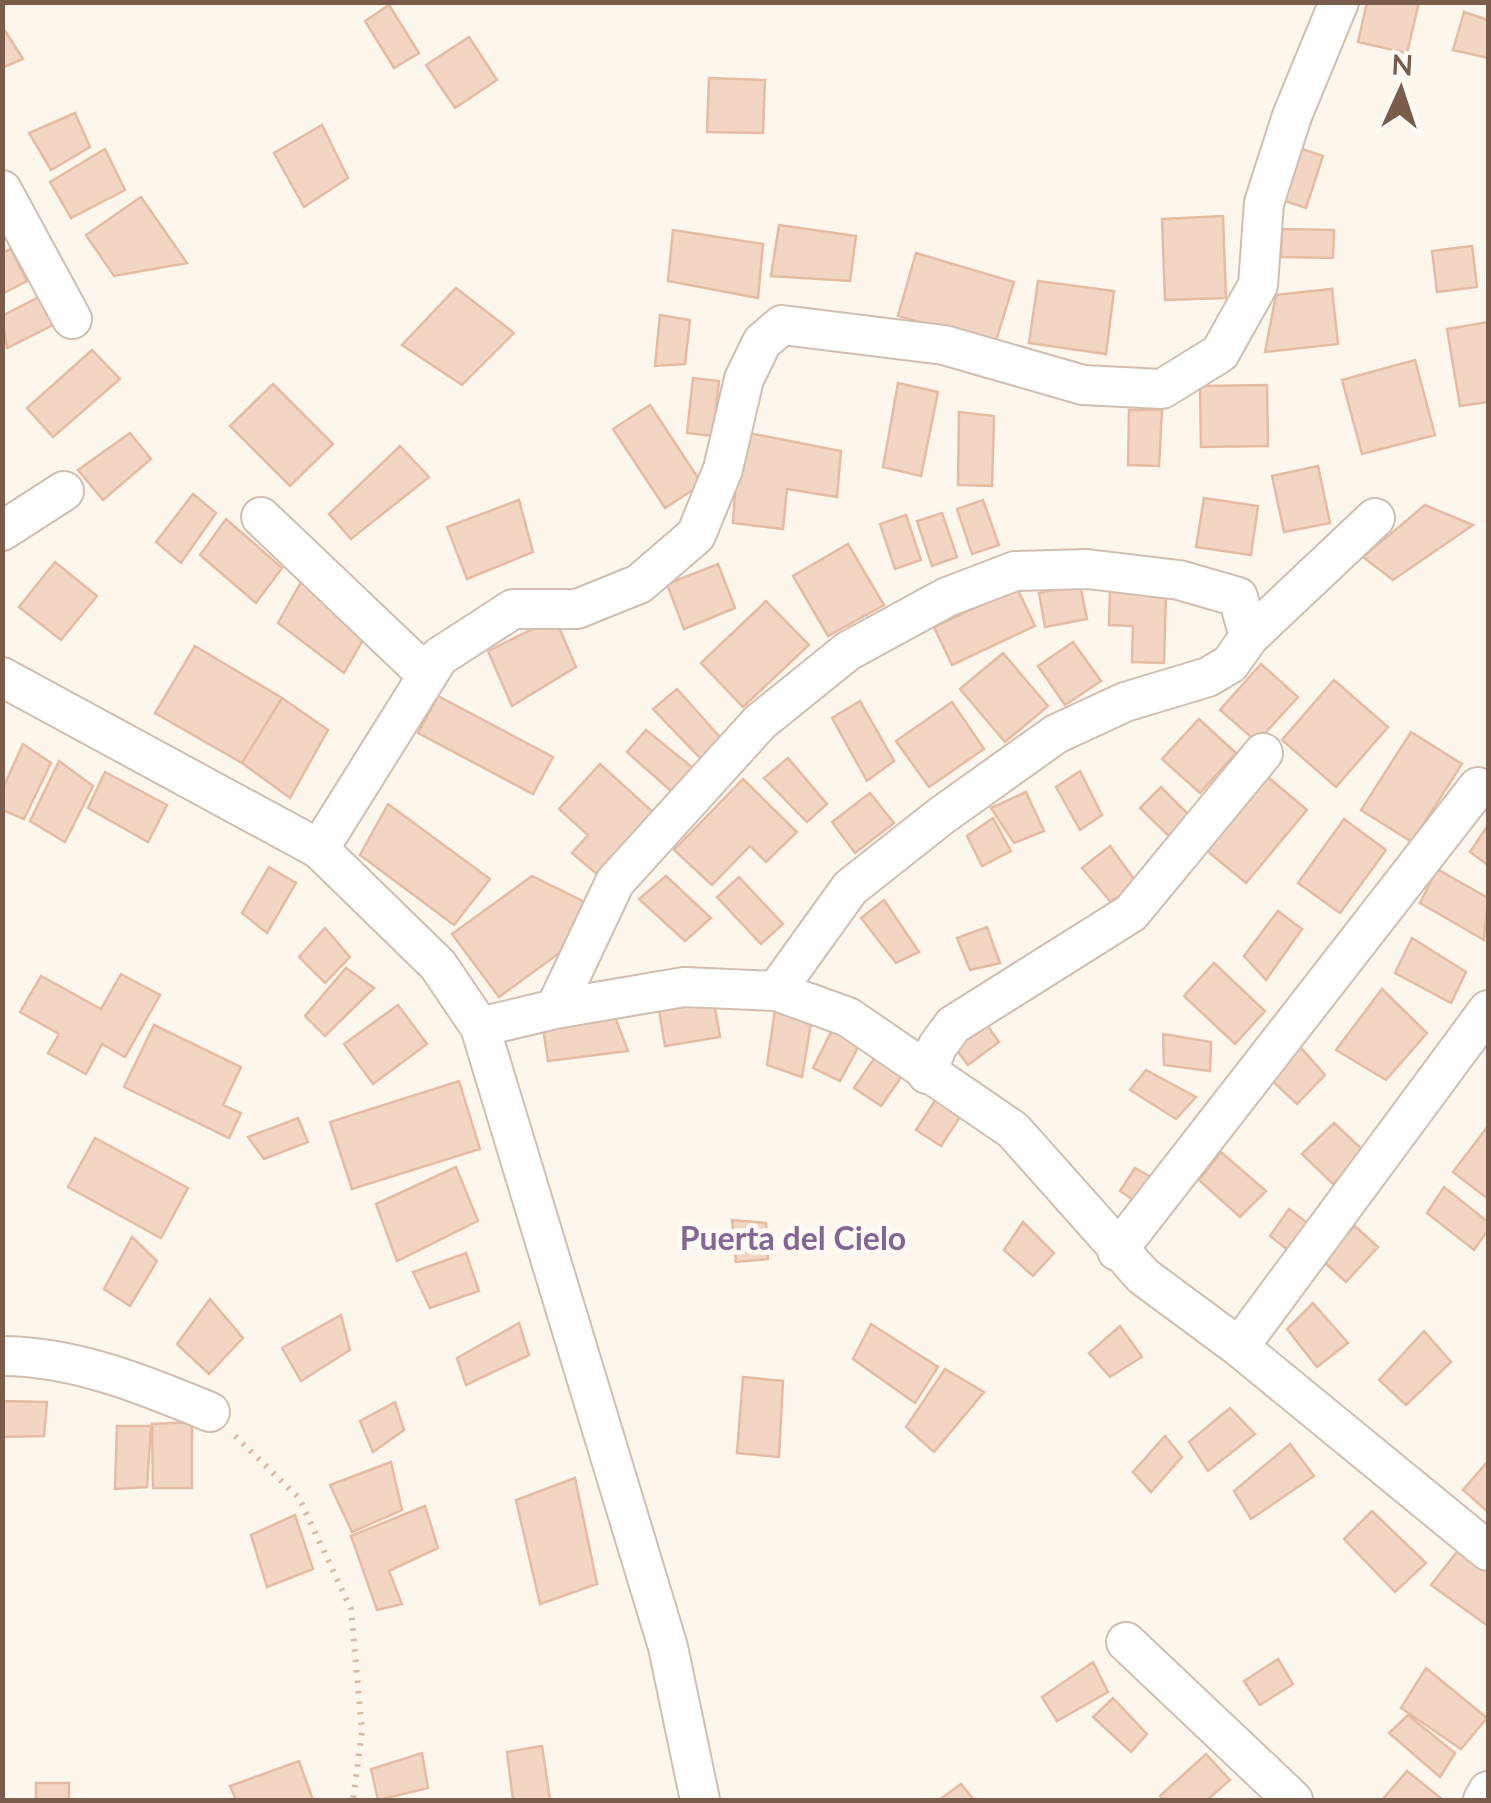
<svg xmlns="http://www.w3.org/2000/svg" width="1491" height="1803" font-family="Lato,sans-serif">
<rect width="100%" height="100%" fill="#fdf6ec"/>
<path fill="#f3d5c3" stroke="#e6bba3" stroke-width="2.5" d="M1367,2H1419L1407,53L1358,42Z
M389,5L419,53L394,68L365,21Z
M1464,12L1488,20V58L1453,50Z
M2,26L23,59L2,68Z
M469,37L497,80L455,108L426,65Z
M709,78L765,80L763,133L707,132Z
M75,113L90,147L51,170L29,133Z
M322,125L348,178L304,207L274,153Z
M1296,147L1323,156L1306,208L1279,199Z
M105,149L125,190L71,218L50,182Z
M141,197L187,263L114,276L86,235Z
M1223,216L1226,298L1165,300L1162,219Z
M779,225L856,236L850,281L771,276Z
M1282,229L1334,230L1333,258L1281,257Z
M673,230L763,244L758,298L668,281Z
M1472,246L1477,287L1437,292L1432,251Z
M11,249L27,281L2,294V253Z
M916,253L1014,282L995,344L898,316Z
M1038,281L1114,291L1106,354L1029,343Z
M456,288L514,333L462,385L402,345Z
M1332,289L1338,344L1265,352L1276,295Z
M45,294L59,322L7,348L2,316Z
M660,315L690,320L685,364L655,366Z
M1488,322V402L1460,406L1447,329Z
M92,350L120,379L53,437L27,408Z
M1415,360L1435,435L1362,454L1342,380Z
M693,378L719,381L713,436L687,433Z
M898,383L938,392L921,476L883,467Z
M273,384L333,444L290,486L230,426Z
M1267,385L1268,446L1201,447L1200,386Z
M650,405L702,484L665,508L613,429Z
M1129,410H1162L1159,466L1128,465Z
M959,412L994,416L992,486L958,485Z
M739,431L841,451L837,497L787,489L783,529L733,523Z
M130,433L151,459L103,500L78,470Z
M400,446L429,477L351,539L329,514Z
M1318,466L1330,523L1284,532L1272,476Z
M193,494L216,513L181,563L156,542Z
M1204,498L1258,506L1251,555L1196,547Z
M519,500L533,552L467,579L447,527Z
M983,500L999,545L972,554L957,509Z
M1425,505L1473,525L1393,580L1363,557Z
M942,513L957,557L932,566L917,521Z
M906,515L921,560L895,569L880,524Z
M226,519L282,568L256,603L200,555Z
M848,544L884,605L828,636L793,576Z
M55,562L97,596L61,640L19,607Z
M718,564L735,608L684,629L667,584Z
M301,582L367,633L344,673L278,623Z
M1080,585L1087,619L1045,627L1039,593Z
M1017,588L1035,626L952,665L934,627Z
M1110,590L1166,592L1164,663L1132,662L1133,626L1109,625Z
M766,601L809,645L743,707L701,663Z
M555,618L576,667L512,706L488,651Z
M1073,642L1101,681L1065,705L1038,666Z
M195,646L282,698L242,763L155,713Z
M1003,653L1048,706L1005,742L960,689Z
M1261,664L1298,697L1257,742L1220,710Z
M1334,680L1388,727L1336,787L1282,740Z
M677,689L720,737L703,761L653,709Z
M438,696L553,757L533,794L418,733Z
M282,698L328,730L290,798L242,763Z
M860,701L894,761L867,781L832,718Z
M952,702L984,749L929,787L896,741Z
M1199,719L1236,753L1200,793L1162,759Z
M646,730L693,768L671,791L627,752Z
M1411,732L1462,764L1412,842L1361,810Z
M23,744L51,763L24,819L2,810V790Z
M788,758L827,804L807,822L764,778Z
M59,761L93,786L65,842L30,821Z
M600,764L654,813L598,875L572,853L588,835L559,809Z
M1080,771L1102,815L1080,830L1056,787Z
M105,772L167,805L148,842L88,808Z
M1262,772L1307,810L1246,883L1200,845Z
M743,779L797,832L766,862L750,846L712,885L674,850Z
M1161,787L1200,826L1175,842L1140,808Z
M1026,792L1044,831L1014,843L991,808Z
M870,793L894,823L855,853L832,822Z
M388,804L490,879L454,925L360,855Z
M993,818L1011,851L982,866L967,836Z
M1344,819L1386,850L1340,913L1298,883Z
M1488,825V865L1470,852Z
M1110,846L1139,886L1110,901L1082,868Z
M269,867L296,883L267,933L242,913Z
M1437,869L1488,898L1484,940L1420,903Z
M532,876L585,902L562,951L499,997L452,934Z
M666,876L711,918L685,941L639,899Z
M739,877L783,924L761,944L717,897Z
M884,900L919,952L896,963L861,918Z
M1278,911L1302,929L1266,980L1244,956Z
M987,927L1000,963L970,970L957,938Z
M325,928L350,957L325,983L299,957Z
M1412,938L1466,972L1451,1003L1395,973Z
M1214,963L1265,1011L1235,1044L1184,996Z
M346,968L374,988L325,1036L305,1016Z
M121,974L160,995L125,1057L102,1044L86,1074L48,1053L59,1034L20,1012L41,976L101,1009Z
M1382,989L1427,1033L1386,1080L1336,1050Z
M713,996L720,1037L665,1046L658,1004Z
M398,1005L427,1044L373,1084L344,1044Z
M775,1010L812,1017L802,1077L767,1065Z
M613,1012L628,1051L548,1061L542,1021Z
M978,1012L999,1042L968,1065L946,1036Z
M837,1020L862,1040L840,1081L813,1068Z
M154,1025L241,1067L223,1105L241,1113L229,1138L124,1087Z
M1163,1034L1211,1042L1210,1071L1164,1065Z
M1295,1041L1325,1075L1297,1104L1268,1077Z
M882,1047L909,1066L881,1106L854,1088Z
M1146,1070L1196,1097L1176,1119L1130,1090Z
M459,1081L480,1149L352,1189L330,1122Z
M942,1090L967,1106L941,1146L916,1130Z
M298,1118L308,1142L264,1159L248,1137Z
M1334,1123L1365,1152L1333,1184L1302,1154Z
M1488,1126V1199L1453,1172Z
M95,1138L188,1188L161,1238L68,1187Z
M1221,1152L1266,1191L1240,1217L1199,1180Z
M456,1167L478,1221L397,1261L376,1204Z
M1135,1168L1163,1184L1145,1208L1120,1191Z
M1444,1187L1488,1222V1230L1474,1250L1427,1213Z
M1289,1209L1314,1228L1298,1258L1270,1236Z
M732,1220L766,1223L768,1259L736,1262Z
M1023,1222L1054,1253L1033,1276L1004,1250Z
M1355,1226L1378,1247L1346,1282L1323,1261Z
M132,1237L157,1261L130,1306L104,1289Z
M466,1253L479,1291L430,1308L413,1272Z
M210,1299L243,1338L209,1374L177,1344Z
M1313,1303L1348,1343L1317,1367L1287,1329Z
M341,1315L350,1350L301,1381L282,1348Z
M519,1323L529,1355L466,1385L457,1358Z
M871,1324L938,1367L915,1403L853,1359Z
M1120,1326L1142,1357L1110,1377L1089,1353Z
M1424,1331L1451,1362L1406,1405L1379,1380Z
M945,1369L984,1392L934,1452L906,1427Z
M743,1377L783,1381L779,1457L737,1453Z
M2,1401L47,1402L44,1436L2,1437Z
M395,1402L404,1430L373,1452L360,1421Z
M1230,1408L1255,1434L1208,1471L1189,1442Z
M192,1422V1488H153L152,1424Z
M117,1426H151L147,1487L115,1489Z
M1165,1436L1182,1457L1151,1492L1133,1472Z
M1290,1444L1314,1476L1251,1519L1234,1491Z
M1488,1461V1512L1463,1490Z
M391,1462L402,1510L352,1532L330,1485Z
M575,1478L597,1584L540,1604L516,1500Z
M425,1506L438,1548L389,1571L402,1604L377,1610L351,1536Z
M1372,1511L1426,1563L1395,1592L1344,1539Z
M295,1515L313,1569L267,1587L251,1535Z
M1460,1548L1488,1570V1626L1431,1585Z
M1278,1659L1293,1684L1260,1705L1244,1681Z
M1093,1662L1108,1692L1057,1721L1042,1697Z
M1426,1668L1487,1718L1461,1749L1401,1708Z
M1113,1698L1147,1734L1131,1752L1093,1717Z
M1408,1715L1455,1753L1440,1777L1389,1733Z
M542,1746L550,1800H513L507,1752Z
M422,1753L428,1788L378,1800L371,1769Z
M1206,1754L1230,1780L1207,1800H1164L1160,1796Z
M299,1761L313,1800H236L230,1786Z
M1407,1771L1443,1800H1382Z
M36,1783H69V1800H36Z
M961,1784L974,1800H939Z"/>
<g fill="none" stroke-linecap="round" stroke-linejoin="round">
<g stroke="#d1beb0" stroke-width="42">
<path id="minor" d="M2,190L72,319
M261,517L427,675
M2,531L64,491
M1249,637L1375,518
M2,677L319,849L438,965L480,1027L668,1647L700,1800
M319,849L439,657L513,609H577L639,584L696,535L723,469L744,379L762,342L782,325L944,345L1083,385L1162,389L1220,353L1258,285L1264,203L1292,116L1339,2
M555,1009L615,882L760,722L848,651L947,597L1015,571L1087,569L1179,580L1238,597L1249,637L1230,664L1208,677L1125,702L1056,734L941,816L850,888L776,991
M480,1027L555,1009L684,987L776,991L848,1017L1013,1130L1143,1276L1239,1347L1488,1551
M927,1074L937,1047L953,1025L1131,913L1263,753
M1117,1251L1478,787
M1239,1347L1488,1010
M2,1356C74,1356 145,1385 210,1412
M1126,1642L1293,1800
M1483,1800L1488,1791"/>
</g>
<path stroke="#d9b8a5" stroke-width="6" stroke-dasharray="2.5 8" stroke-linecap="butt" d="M235,1436L299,1498L351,1609L362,1731L353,1800"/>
<use href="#minor" stroke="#fff" stroke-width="38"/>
</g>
<g text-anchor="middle" stroke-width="10" stroke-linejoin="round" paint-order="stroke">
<g font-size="32" font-weight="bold" fill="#846695" stroke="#fffaf3">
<text x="793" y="1250">Puerta del Cielo</text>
</g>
</g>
<rect width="1491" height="1803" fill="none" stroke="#7a5c4d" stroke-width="10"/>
<g transform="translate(1401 90) rotate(3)" stroke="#fffaf3" stroke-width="8" paint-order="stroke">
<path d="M0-8L18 38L0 25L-18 38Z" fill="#7a5c4d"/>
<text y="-15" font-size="28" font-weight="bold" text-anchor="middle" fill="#7a5c4d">N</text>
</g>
</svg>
